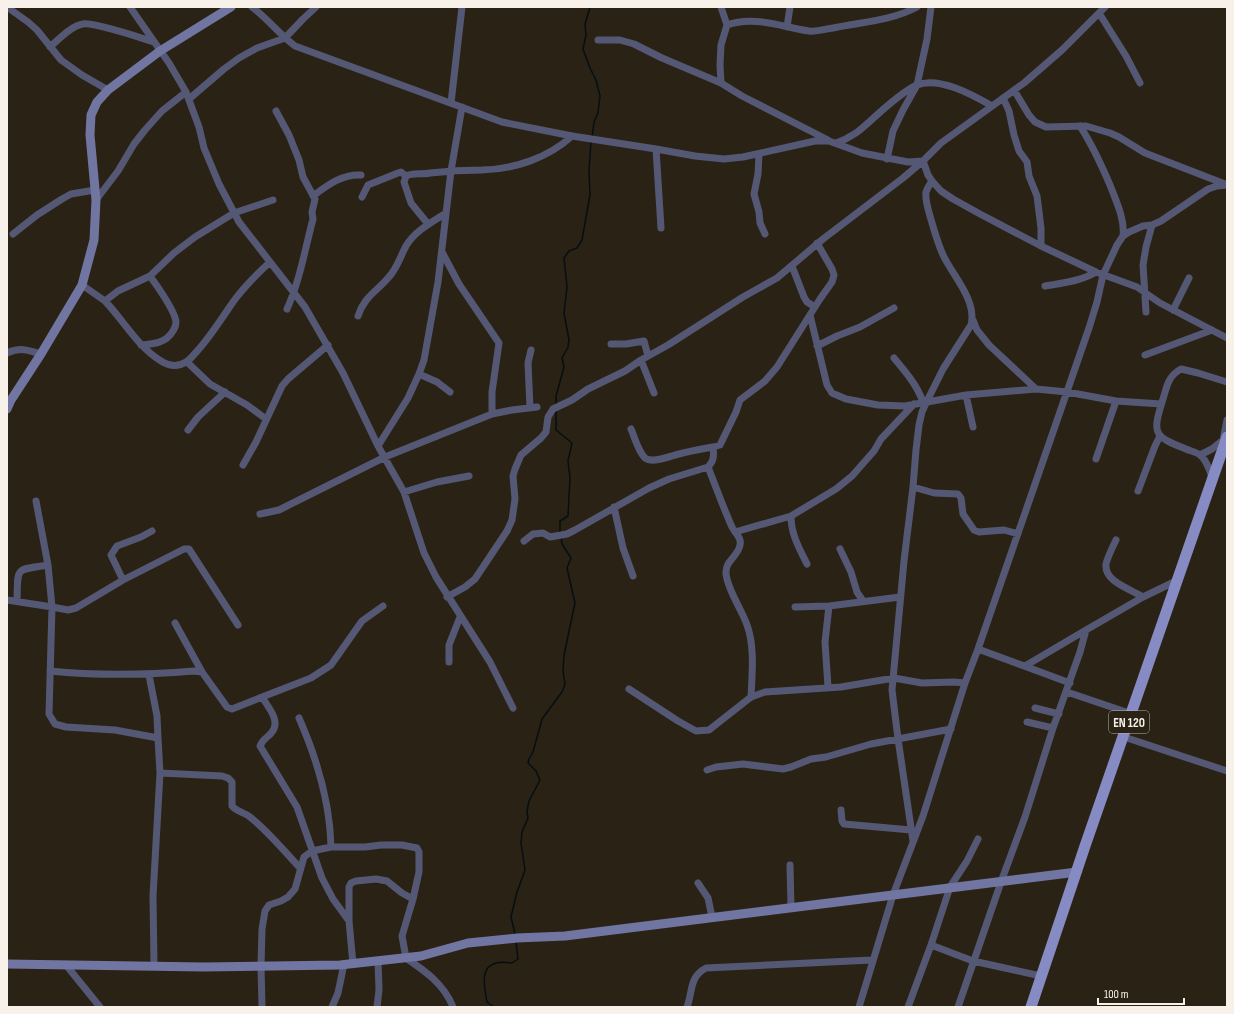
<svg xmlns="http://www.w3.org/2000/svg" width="1234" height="1014" font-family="'Sofia Sans Condensed',sans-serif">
<rect width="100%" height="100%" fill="#2b2216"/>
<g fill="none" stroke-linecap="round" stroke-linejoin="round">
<path stroke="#040f13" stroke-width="1.5" d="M590,7L585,24L586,35L583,49L590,68L596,80L600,96L598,113L594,122L592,138
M556,405V396L564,367L562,358L568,347L569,340L564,313L567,287L564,258L569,251L577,248L582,240L590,195L589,171L591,141
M556,411V430L572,443L568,461L570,478L568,516L560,521V534
M515,934L511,917L517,892L525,870L521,843L522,832L528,818L527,811L529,801L540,780L536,771L528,763L529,759L533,752L542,719L562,692L565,684L563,671L564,655L575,603L567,568L571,558L562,544L561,537
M494,1007L487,1002C482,978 480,958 512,963L518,959L516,942"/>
<path stroke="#555874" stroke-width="7" d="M7,7L28,22L37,30L61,60L82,75L108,90
M130,7L169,63L186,92L199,127L204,148L219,184L239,222L305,307L343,373L378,446L404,492L424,553L436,577L490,662L513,708
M252,7C268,19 279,34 295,46L502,122L572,136L656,149L695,156L724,159L743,157L815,141H829L862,153L908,162L923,161L941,143L1024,83L1062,50L1105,7
M1099,13L1126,56L1140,83
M727,25C754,15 782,27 809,31C817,32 825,29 833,28C861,22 891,21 917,7
M787,27L790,7
M598,40H620L634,44L662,58L721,83L742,96L828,140
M50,47C59,39 71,26 83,24C94,22 141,38 154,42
M721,83L720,65L721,45L727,25L721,7
M1014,90L1029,115L1035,122L1046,127L1086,126L1110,133L1119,137L1145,153L1225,184
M1003,98L1009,111L1014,135L1019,151L1027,162L1029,176L1037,196L1041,228V246
M189,99L224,69L239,58L257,48L285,38L303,19L316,7
M451,103L462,7
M276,111L289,135L299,160L303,177L315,199L312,212L313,219C305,249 300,280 287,309
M1080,126C1093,146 1101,164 1110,185C1116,201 1125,219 1123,236
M836,143C856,136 863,127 878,114C888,105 906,90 917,85C939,76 973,95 992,106
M656,149L661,228
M759,154L758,174L754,194L759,212L760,223L765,234
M887,159L893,131L903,110L917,85L927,39L931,7
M313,196C328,185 342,174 361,175
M362,197L368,185L398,173L401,172L406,176
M96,200L118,171L134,144L145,130L162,111L186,92
M428,224L411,203L404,182L406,176C414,172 421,175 430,173C447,171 464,170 482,170C515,169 548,158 572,136
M13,234L37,215L62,199L71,194L95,190
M442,252L459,284L499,343L492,392V414
M792,266L804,297L807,302L815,307
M82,285L105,301L118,291L150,276L174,253L195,237L234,213L273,200
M1045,286C1063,283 1081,281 1096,272
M105,301C124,321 137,346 161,361C169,366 178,367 186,362C191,359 195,353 199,349C212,334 222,318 233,302C244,287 257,274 270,262
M1173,310L1189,278
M1146,312L1143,265L1146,247L1152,225
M810,315L827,385L832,393L846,399L878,405L905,406L966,395L1036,389L1067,392L1116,401L1161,404
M358,316C364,297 376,292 388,278C397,269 400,257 406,246C415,231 432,222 446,213
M973,320L977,330L989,345L1036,389
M611,344H626L644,341L648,356
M141,345C154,344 166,343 173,331C175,328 176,325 176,322C175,310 157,286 150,276
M817,346L837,336L860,327L894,308
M7,353C20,347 28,350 41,354
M1145,355L1212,330
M894,358C905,371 917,385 923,402
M641,360L654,393
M187,362L210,384L247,405L266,419
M419,374L437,382L450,392
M966,395L973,427
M530,408L528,363L531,350
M631,429C635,438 638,451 645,458C653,464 670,456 679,454C690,451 702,449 713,447
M188,430L198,417L225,392
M1223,440L1227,420
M378,446L408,398L419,374L424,360L438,282L451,171L462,107
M1200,455L1212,449L1223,440
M1096,459L1116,401
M243,465L256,442L282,386L288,379L328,345
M708,467C716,487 723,507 732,527C735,533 742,538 740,545C738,557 725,560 726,574C728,591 741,608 747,625C755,646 752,675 751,697
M1213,480C1210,472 1207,460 1200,455C1197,452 1190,451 1186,449C1153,436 1152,434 1163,399C1167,386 1168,376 1181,369L1198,373L1227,382
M913,487L934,493L958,494L961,498L963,514L974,530L979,532L1004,530L1018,534
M1138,491L1155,446L1160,436
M404,492L437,482L469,476
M36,501L48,565L52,607L68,610L76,608L123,580L184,549H189L238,625
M614,507L623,548L633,576
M260,514L279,510L385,457L492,414L512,410L537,407
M791,516C791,534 799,548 807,564
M735,532L791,516L836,489L852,476L874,451L881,439L914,404
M1116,540C1112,548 1108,556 1106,564C1104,582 1131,589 1143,597
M524,541L533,534L543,533L550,537L567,534L575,530L649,488L669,479L708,467C714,461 714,456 713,447L720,445L736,412L740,400L765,381L777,367L820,299L832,282L834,275L832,269L817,243
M840,549L851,572L857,592L863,601
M123,580L111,555L117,546L141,537L152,531
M447,597L465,587L475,579L507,531L512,520L515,499L513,476L515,469L521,455L541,438L546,432L548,417L553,409L572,400L588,389L625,371L641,360L668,345L743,297L777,278L823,239L903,178L923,161L928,175L932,181L941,191L953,199L980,214L1041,246L1096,272L1137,287L1160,303L1227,338
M7,600L52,607L49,714L55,724L66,727L115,730L158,738L160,773L153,896L154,966
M17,601C18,567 14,570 48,565
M795,607L829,606
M175,623L202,672
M978,649L1070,683
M449,662V645L460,617
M1025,666L1086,630
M50,671C98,676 146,675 194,671L202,672L227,707L232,709L262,697C268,707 281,721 272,732C268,738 263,738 260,746L297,807L322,878L333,899L349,921L353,964
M149,675L157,716L158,738
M828,687L825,642L829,606L900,597
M629,689L678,721L696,731L709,730L751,697L765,692L841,687L894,678L922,683L954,682L965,683
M1067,692L1132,714
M262,697L311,678L331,665L362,621L383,606
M1035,708L1059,714
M299,718C317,759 330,802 331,847
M1027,722L1053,728
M1124,737L1227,771
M707,770L716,767L743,764L783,769L791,767L811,759L826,757L871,744L951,729
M160,773L222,776L228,778L232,782V806C237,812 244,812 250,817C269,832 284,851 300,868
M841,810L842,821L844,824L911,830
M913,841L898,739L892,690L904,561L913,487L916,450L919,425L922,412L927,401L943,369L971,325C977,301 954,277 944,257C938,245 934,230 930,216C928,209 925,200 926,192C927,189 930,184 932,181
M790,865L791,907
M698,883L708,898L712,917
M349,921V887L351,883L356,881L376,879L387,881L402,893L413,899
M931,945L973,961L1041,976
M66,965L100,1007
M262,1007L261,966L262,929L265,911L269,905L281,901L288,897L295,889L304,857L312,851L331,847H365L381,845H402L417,848L419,852V872L413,899L402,936L406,958C425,971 444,984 453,1007
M332,1007L338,993L344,964
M377,1007L379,990L378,961
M687,1007C693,991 689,977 706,968L872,960
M859,1007L893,895L923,816L965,683L978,649L1089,328L1097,302L1103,275L1117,245L1123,236L1129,232L1143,226L1152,225L1161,221L1208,189L1217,186L1227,185
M908,1007L931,945L950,887L967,861L978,839
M958,1007L1001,882L1025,817L1053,728L1080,652L1086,630L1143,597L1176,581"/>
<path stroke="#7175a1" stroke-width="9" d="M7,409L11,400L41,354L82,285L94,240L96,200L90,135L91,115L97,102L108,90L160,51L231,7
M7,964L204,967L340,965L421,956L468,943L517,938L565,936L1077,872"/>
<path stroke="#878bc4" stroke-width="11" d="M1031,1007L1085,846L1227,437"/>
</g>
<g text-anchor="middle" stroke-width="4" stroke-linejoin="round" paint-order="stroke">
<rect fill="#2b2216" stroke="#bab3aa" stroke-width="1" x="1109" y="711" width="40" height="22" rx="3"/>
<g font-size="13" font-weight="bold" fill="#f8f1e9">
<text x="1129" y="727">EN 120</text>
</g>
</g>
<rect width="1234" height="1014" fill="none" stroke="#f8f1e9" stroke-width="16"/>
<path d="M1098 998v6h86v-6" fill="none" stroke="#f8f1e9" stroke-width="2"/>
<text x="1104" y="998" font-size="12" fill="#f8f1e9" stroke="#2b2216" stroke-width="3" paint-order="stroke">100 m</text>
</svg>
